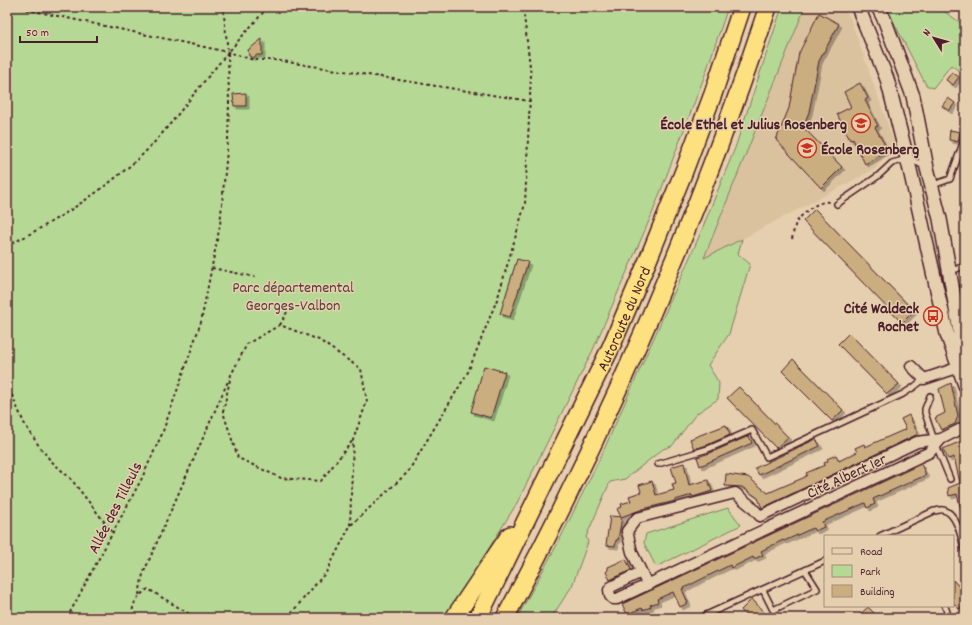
<svg xmlns="http://www.w3.org/2000/svg" width="972" height="625" font-family="Dekko,sans-serif">
<defs>
<filter id="shadow"><feDropShadow dx="3" dy="3" stdDeviation="0" flood-color="#0004"/></filter>
</defs>
<rect width="100%" height="100%" fill="#e6cfaf"/>
<filter id="ink" filterUnits="userSpaceOnUse"><feTurbulence type="fractalNoise" baseFrequency=".025" numOctaves="2"/><feDisplacementMap in="SourceGraphic" scale="8" xChannelSelector="R" yChannelSelector="G"/><feConvolveMatrix kernelMatrix="1 2 1 2 8 2 1 2 1" color-interpolation-filters="sRGB"/></filter>
<g filter="url(#ink)">
<path fill="#dbc29f" d="M805,7H844L851,20L895,145L875,169L704,259Z"/>
<path fill="#b5d994" stroke="#807c60" d="M7,7H728L706,72L652,214L592,352L517,503L446,618H7Z
M782,7H805L704,258L742,239L738,254L750,264L729,334L708,365L719,383L718,399L696,414L672,446L663,449L625,479L610,482L586,537L588,542L572,586L551,618H517L559,541L602,454L698,239L735,148Z
M886,7H938L965,26V75L951,65L933,88L926,85Z
M728,508L741,525L658,566L655,565L644,543L646,534Z"/>
<path fill="#cbae80" stroke="#4a1f2b" filter="url(#shadow)" d="M819,13L839,24L819,61L809,112L803,127L842,167L821,188L776,140L789,108L799,53Z
M262,39V55H257L253,58L249,56L248,50Z
M952,72L959,77L953,85L946,80Z
M860,83L868,98L865,100L878,126L875,127L886,147L883,148L885,152L865,164L853,139L850,140L837,114L851,107L844,92Z
M246,93V106H234L233,94Z
M948,98L955,103L949,111L942,106Z
M950,130L960,132L958,142L949,140Z
M815,209L914,311L902,323L803,221Z
M517,259L528,262L510,317L500,314Z
M849,333L899,384L887,394L838,344Z
M793,359L843,410L832,421L782,371Z
M484,366L505,372L491,418L471,412Z
M951,383L958,416L955,424L941,430L935,418L945,413L939,389Z
M739,387L788,437L776,448L727,398Z
M909,415L918,434L762,508L758,498L742,487L725,486L726,474L748,477L768,493L784,486L803,478L807,475L806,473L825,465L824,463L828,461L827,459L836,455L839,461L857,452L855,448L864,444L865,447L906,429L901,419Z
M726,425L730,435L707,445L694,449L690,439Z
M749,436L752,443L700,466L697,457L710,453Z
M816,439L820,446L759,475L755,468Z
M959,442L964,444L965,448V514H962L957,494L949,496L948,488L960,483L954,457L948,459L943,449Z
M684,463L689,485L708,480L712,491L693,497L692,495L675,500V501L643,509L621,517L617,509L622,507L621,504L631,501L629,496L641,492L639,485L652,481L656,495L674,490L672,484L676,483L671,467Z
M921,464L926,475L873,499L875,504L867,508L865,503L822,522L824,527L815,531L813,528L784,541L783,540L761,551L763,555L754,559L753,557L731,568L730,565L682,589L688,603L680,607L673,592L657,599L658,602L650,605L651,607L643,610L642,608L627,614L622,604Z
M610,516L622,517L618,540H616L615,546L606,545Z
M626,559L631,570L610,580L606,572L608,570V567Z
M953,580L965,593V603L959,609L953,603Z
M752,599L769,618H748L741,610Z
M868,607L879,618H856Z"/>
<g fill="none" stroke-linecap="round" stroke-linejoin="round">
<g stroke="#4a1f2b" stroke-width="8">
<path id="lane" d="M933,185L950,179L963,143L965,132
M837,204L878,176L892,163L907,159L912,160L924,166
M951,271L965,266
M930,396L925,409V413L934,440
M936,445L950,479
M658,464L708,449L752,430L767,457L903,394L914,387L924,379
M880,536L934,511C937,511 941,509 943,510C957,512 962,540 965,552
M763,590L773,610L817,589L805,570
M945,606L949,618
M705,618L704,616L825,561"/>
</g>
<g stroke="#4a1f2b" stroke-width="13">
<path id="street" d="M911,366L924,379L960,367
M641,572L611,587L609,590L610,596L613,599H617L930,452L941,439
M647,584L632,552L627,531L637,518L735,493L751,506L760,516L917,442L941,439L965,427"/>
</g>
<g stroke="#4a1f2b" stroke-width="16">
<path id="secondary" d="M858,7L887,79L910,170L947,334L965,385
M878,7L885,21L913,96L927,168L940,219L965,359"/>
</g>
<g stroke="#4a1f2b" stroke-width="20">
<g id="highway">
<path d="M454,618L499,551L510,535"/>
<path id="s1" d="M478,618L611,347L648,260L684,171L713,94L742,7"/>
<path d="M505,618C610,422 698,218 768,7"/>
</g>
</g>
<path stroke="#4a1f2b" stroke-width="2" stroke-dasharray="3 3" stroke-linecap="butt" d="M15,7L228,52L254,60H275L530,101
M792,239C793,234 794,228 796,223C802,213 818,200 830,202
M7,246C56,221 99,194 140,157C162,136 180,111 199,88C221,60 244,34 268,7
M212,268L255,277
M287,312L280,325L319,340L361,369L367,401L353,440L350,526
M280,325L247,344L231,375L223,412L238,458L281,478L321,481L353,440
M7,384L24,423L37,443L50,460L71,479L113,533
M139,595L143,574L229,379
M67,618L141,480L162,434L201,322L220,225L228,140L229,102L228,52L223,7
M140,618L133,614C131,603 140,594 148,589L196,618
M287,618L327,571L350,526L408,472L468,372L498,297L525,204L531,75L523,7"/>
<use href="#lane" stroke="#e6cfaf" stroke-width="5"/>
<use href="#street" stroke="#e6cfaf" stroke-width="10"/>
<use href="#secondary" stroke="#e6cfaf" stroke-width="13"/>
<use href="#highway" stroke="#fde080" stroke-width="17"/>
</g>
</g>
<defs>
<g id="school-ring" transform="scale(1)"><circle r="9.5" fill="#e6cfaf" stroke="#c8321e" stroke-width="1.5"/><path d="M0-5L7-2L0 1L-7-2ZM-4 1L0 2.5L4 1V4Q0 6-4 4Z" fill="#c8321e"/></g>
<g id="bus-ring" transform="scale(1)"><circle r="9.5" fill="#e6cfaf" stroke="#c8321e" stroke-width="1.5"/><path d="M-5-6H5V4H4V6H2V4H-2V6H-4V4H-5ZM-3.5-4V0h7V-4ZM-3.5 1.2v1.5H-2V1.2ZM2 1.2v1.5H3.5V1.2Z" fill="#c8321e"/></g>
</defs>
<g fill-rule="evenodd">
<use href="#school-ring" x="861" y="123"/>
<use href="#school-ring" x="807" y="148"/>
<use href="#bus-ring" x="933" y="316"/>
</g>
<g text-anchor="middle" stroke-width="3" stroke-linejoin="round" paint-order="stroke">
<g font-size="16" font-weight="bold" fill="#4a1f2b" stroke="#e6cfaf" text-anchor="end">
<text x="847" y="129">École Ethel et Julius Rosenberg</text>
<text x="821" y="154" text-anchor="start">École Rosenberg</text>
<text x="919" y="313">Cité Waldeck<tspan x="919" dy="18">Rochet</tspan></text>
</g>
<g font-size="16" fill="#5a3b3b" stroke="#e6cfaf">
<text x="293" y="292">Parc départemental<tspan x="293" dy="18">Georges-Valbon</tspan></text>
</g>
<g font-size="16" fill="#4a1f2b" stroke="#e6cfaf">
<text dy="6" stroke="none"><textPath href="#s1" startOffset="333">Autoroute du Nord</textPath></text>
<text transform="translate(846 475) rotate(-25)" y="6">Cité Albert 1er</text>
<text transform="translate(114 507) rotate(-63)" y="6">Allée des Tilleuls</text>
</g>
</g>
<rect width="972" height="625" fill="none" stroke="#e6cfaf" stroke-width="24"/>
<rect x="12" y="12" width="948" height="601" fill="none" stroke="#4a1f2b" stroke-width="1.5" filter="url(#ink)"/>
<rect x="824" y="535" width="130" height="72" fill="#e6cfaf" stroke="#a8897a"/>
<rect x="832" y="548" width="20" height="6" fill="#e6cfaf" stroke="#a8897a"/>
<text x="860" y="555" font-size="12" fill="#4a1f2b">Road</text>
<rect x="832" y="565" width="20" height="12" fill="#b5d994" stroke="#a8897a"/>
<text x="860" y="575" font-size="12" fill="#4a1f2b">Park</text>
<rect x="832" y="585" width="20" height="12" fill="#cbae80" stroke="#a8897a"/>
<text x="860" y="595" font-size="12" fill="#4a1f2b">Building</text>
<g transform="translate(934 38) rotate(307)" stroke="#e6cfaf" stroke-width="3" paint-order="stroke">
<path d="M0-3L7 15L0 10L-7 15Z" fill="#4a1f2b"/>
<text y="-6" font-size="11" font-weight="bold" text-anchor="middle" fill="#4a1f2b">N</text>
</g>
<path d="M20 36v6h77v-6" fill="none" stroke="#4a1f2b" stroke-width="2"/>
<text x="26" y="36" font-size="12" fill="#4a1f2b" stroke="#e6cfaf" stroke-width="3" paint-order="stroke">50 m</text>
</svg>
